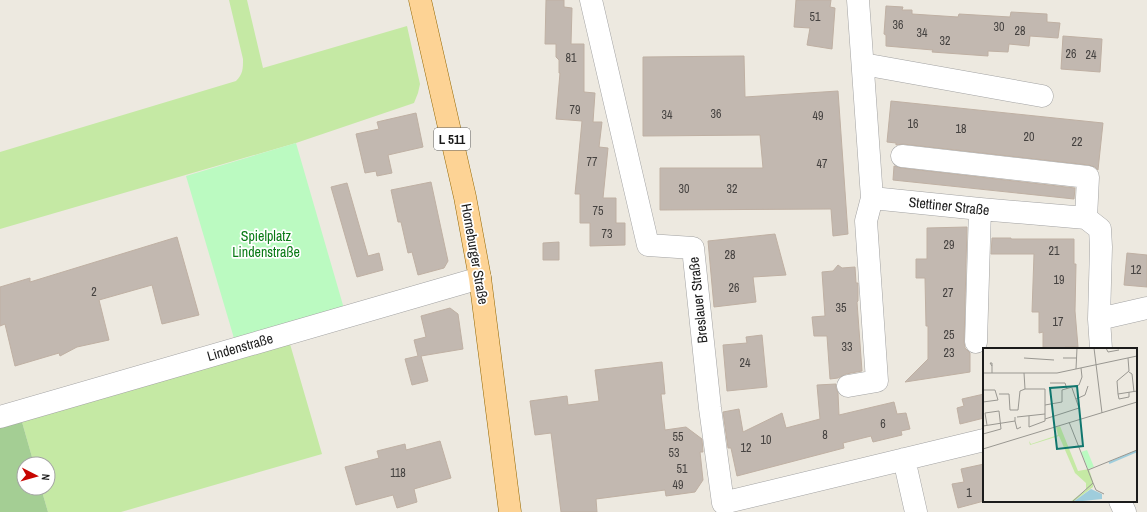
<svg xmlns="http://www.w3.org/2000/svg" width="1147" height="512" font-family="'Archivo Narrow',sans-serif">
<rect width="100%" height="100%" fill="#ede9e0"/>
<path fill="#c5e9a4" d="M229,0H247L263,68L407,26L420,84L418,93L414,103L296,143L0,229V152L236,81C243,74 243,69 243,59Z
M290,344L322,454L121,512H48L41,488H48V464H34L22,422Z"/>
<path fill="#a4ce94" d="M22,422L34,464H24V488H41L48,512H0V428Z"/>
<path fill="#bbfac1" d="M296,143L345,312L236,345L186,176Z"/>
<path fill="#c2b8b0" stroke="#bfb0a3" d="M546,0H564V7L572,8L571,44H584V92L595,93L593,122H602L599,147L608,148L603,198H616V223H625V245L590,246V223H580V194H575L582,121L556,119L560,73H559V60L556,57V44H545Z
M796,0H831L830,7L835,8L832,49L807,45L810,28L794,27Z
M886,6L903,7L902,10H912V14L958,17L959,14L1010,17L1011,12L1047,14V22L1060,23L1058,38L1030,36L1029,46L1009,44L1008,52L988,51V56L932,52L933,50L886,46V35L884,34Z
M1063,36L1102,39L1100,72L1061,69Z
M744,56L745,97L838,91L848,234L833,236L831,209L660,210V168H763L760,135L643,136V57Z
M891,101L1103,123L1098,170L1095,167L1089,165L903,144L896,145V143L887,142Z
M416,113L423,147L388,155L392,173L377,176L376,171L365,173L356,134L379,129L377,122Z
M894,166L901,168L1075,188L1074,199L893,180Z
M431,182L448,261L444,268L418,275L412,252L408,253L401,222H398L391,190Z
M347,183L368,256L379,253L383,270L357,277L331,187Z
M967,227L964,342L965,348L970,353V372L905,382L928,359V326H926L925,278H916V259H927V228Z
M775,234L786,275L753,277L756,302L714,307L708,241Z
M177,237L199,315L162,324L152,285L99,300L109,340L77,347L60,356L59,353L15,366L5,324L0,326V287L30,278V282Z
M992,238H1011V239H1074V264H1076L1075,311L1078,347H1065L1064,349L1043,347V332L1039,333V312H1032L1034,254H991Z
M559,242V260H543V243Z
M1127,253L1147,255V287L1124,285Z
M838,265L842,268L855,267L856,283H858V301L857,302L862,371L846,374L838,378L830,379L827,336H814L812,317L825,316L822,272L833,271Z
M450,308L458,314L463,349L421,356L428,381L412,385L405,359L418,356L414,340L426,337L421,316Z
M762,335L767,387L727,391L723,345L747,343L746,337Z
M662,362L665,394H661L665,430L686,427L702,439L703,452H700L703,480L695,492L666,496L665,490L596,499L597,512H561L551,433L535,435L530,401L567,396L568,405L599,401L595,370Z
M836,384V388L838,393L839,415L894,402L897,414L906,413L910,429L901,431L902,435L873,442L871,436L843,443L844,448L737,476L731,448H728L723,412L739,409L743,432L782,413L786,428L820,419L817,385Z
M984,394V418L960,424L957,408L964,406L962,399Z
M440,441L451,478L414,489L417,502L397,508L393,495L356,505L345,467L379,458L377,451L405,444L406,450Z
M984,464V501L958,508L952,484L964,482L961,469Z"/>
<g fill="none" stroke-linecap="round" stroke-linejoin="round">
<g stroke="#a2a2a2" stroke-width="23">
<path id="minor" d="M591,0L648,245L693,248L710,408L723,503L984,440
M858,0L872,198L980,209L1086,218L1100,229L1101,247L1099,319L1101,349
M863,64L1042,96
M902,156L1088,177L1086,218
M1099,319L1147,308
M976,342L980,209
M848,386L877,381L866,221L872,198
M0,417L480,278
M904,459L916,512
M1120,501L1125,512"/>
</g>
<g stroke="#936600" stroke-width="23">
<path id="major" d="M420,0L465,197L480,278L510,512"/>
</g>
<use href="#minor" stroke="#fff" stroke-width="22"/>
<use href="#major" stroke="#fdd395" stroke-width="22"/>
</g>
<g text-anchor="middle" stroke-width="3.5" stroke-linejoin="round" paint-order="stroke">
<g font-size="12" fill="#454240">
<text x="815" y="21">51</text>
<text x="898" y="29">36</text>
<text x="999" y="31">30</text>
<text x="1020" y="35">28</text>
<text x="922" y="37">34</text>
<text x="945" y="45">32</text>
<text x="1071" y="58">26</text>
<text x="1091" y="59">24</text>
<text x="571" y="62">81</text>
<text x="575" y="114">79</text>
<text x="716" y="118">36</text>
<text x="667" y="119">34</text>
<text x="818" y="120">49</text>
<text x="913" y="128">16</text>
<text x="961" y="133">18</text>
<text x="1029" y="141">20</text>
<text x="1077" y="146">22</text>
<text x="592" y="166">77</text>
<text x="822" y="168">47</text>
<text x="684" y="193">30</text>
<text x="732" y="193">32</text>
<text x="598" y="215">75</text>
<text x="607" y="238">73</text>
<text x="949" y="249">29</text>
<text x="1054" y="255">21</text>
<text x="730" y="259">28</text>
<text x="1136" y="274">12</text>
<text x="1059" y="284">19</text>
<text x="734" y="292">26</text>
<text x="94" y="296">2</text>
<text x="948" y="297">27</text>
<text x="841" y="312">35</text>
<text x="1058" y="326">17</text>
<text x="949" y="339">25</text>
<text x="847" y="351">33</text>
<text x="949" y="357">23</text>
<text x="745" y="367">24</text>
<text x="883" y="428">6</text>
<text x="825" y="439">8</text>
<text x="678" y="441">55</text>
<text x="766" y="444">10</text>
<text x="746" y="452">12</text>
<text x="674" y="457">53</text>
<text x="682" y="473">51</text>
<text x="398" y="477">118</text>
<text x="678" y="489">49</text>
<text x="969" y="497">1</text>
</g>
<rect fill="#fff" stroke="#5f5f5f" stroke-width="1" x="434" y="128" width="36" height="22" rx="3"/>
<g font-size="13" font-weight="bold" fill="#1b1b1b">
<text x="452" y="144">L 511</text>
</g>
<g font-size="14" fill="#1b1b1b" stroke="#fff">
<text transform="translate(949 206) rotate(6)" y="5">Stettiner Straße</text>
<text transform="translate(475 254) rotate(80)" y="5">Horneburger Straße</text>
<text transform="translate(698 300) rotate(-96)" y="5">Breslauer Straße</text>
<text transform="translate(240 347) rotate(-16)" y="5">Lindenstraße</text>
</g>
<g font-size="14" fill="#097a15" stroke="#fff">
<text x="266" y="241">Spielplatz<tspan x="266" dy="16">Lindenstraße</tspan></text>
</g>
</g>
<g transform="translate(983 348)">
<rect width="154" height="154" fill="#ede9e0"/>
<path d="M77,78L95,123L106,121L110,134V139L90,154H87L103,142V135L92,125L76,88L47,97L46,93L48,96L75,87L73,79Z" fill="#c5e9a4"/>
<path d="M104,102L111,119L105,121L98,104Z" fill="#bbfac1"/>
<path d="M108,141L119,146V151L90,154Z" fill="#9fcddc"/>
<path fill="none" stroke="#9fcddc" stroke-width="2" d="M126,115L154,103"/>
<path fill="none" stroke="#999791" stroke-width="1" d="M111,0L119,65M123,0L125,4L136,2M41,10L71,12M80,10H94M145,10L146,23L134,33L135,46L154,43M93,21L94,0M146,24L149,26L151,44M0,25H74L154,8M9,25V15H7L9,18M41,25L42,41M67,35H82L84,41M42,41H62V73L46,79V68M0,42H12L15,52L0,54M16,46H26L27,62H35L37,43L42,41M135,46L136,51L146,49V44M93,51L102,47L105,38M62,57L79,54V42L96,37L99,29L98,20M34,69L62,66M62,71L96,60L89,40M32,73L34,81L38,79M86,74L110,135L89,154M0,78L32,73V69M0,86L18,81L16,63L2,65L4,77M0,101L154,54M105,122L154,102M110,135L113,142L121,146"/>
<path fill="#0f766e" fill-opacity="0.15" stroke="#0f766e" stroke-width="2" d="M94,38L100,98L74,101L67,40Z"/>
<rect width="154" height="154" fill="none" stroke="#1b1b1b" stroke-width="2"/>
</g>
<g transform="translate(36 476) rotate(96)"><circle r="19" fill="#ffffff" stroke="#a4a4a4"/>
<path d="M0-3L7 15L0 10L-7 15Z" fill="#c70500"/>
<text y="-6" font-size="11" font-weight="bold" text-anchor="middle" fill="#1b1b1b">N</text>
</g>
</svg>
